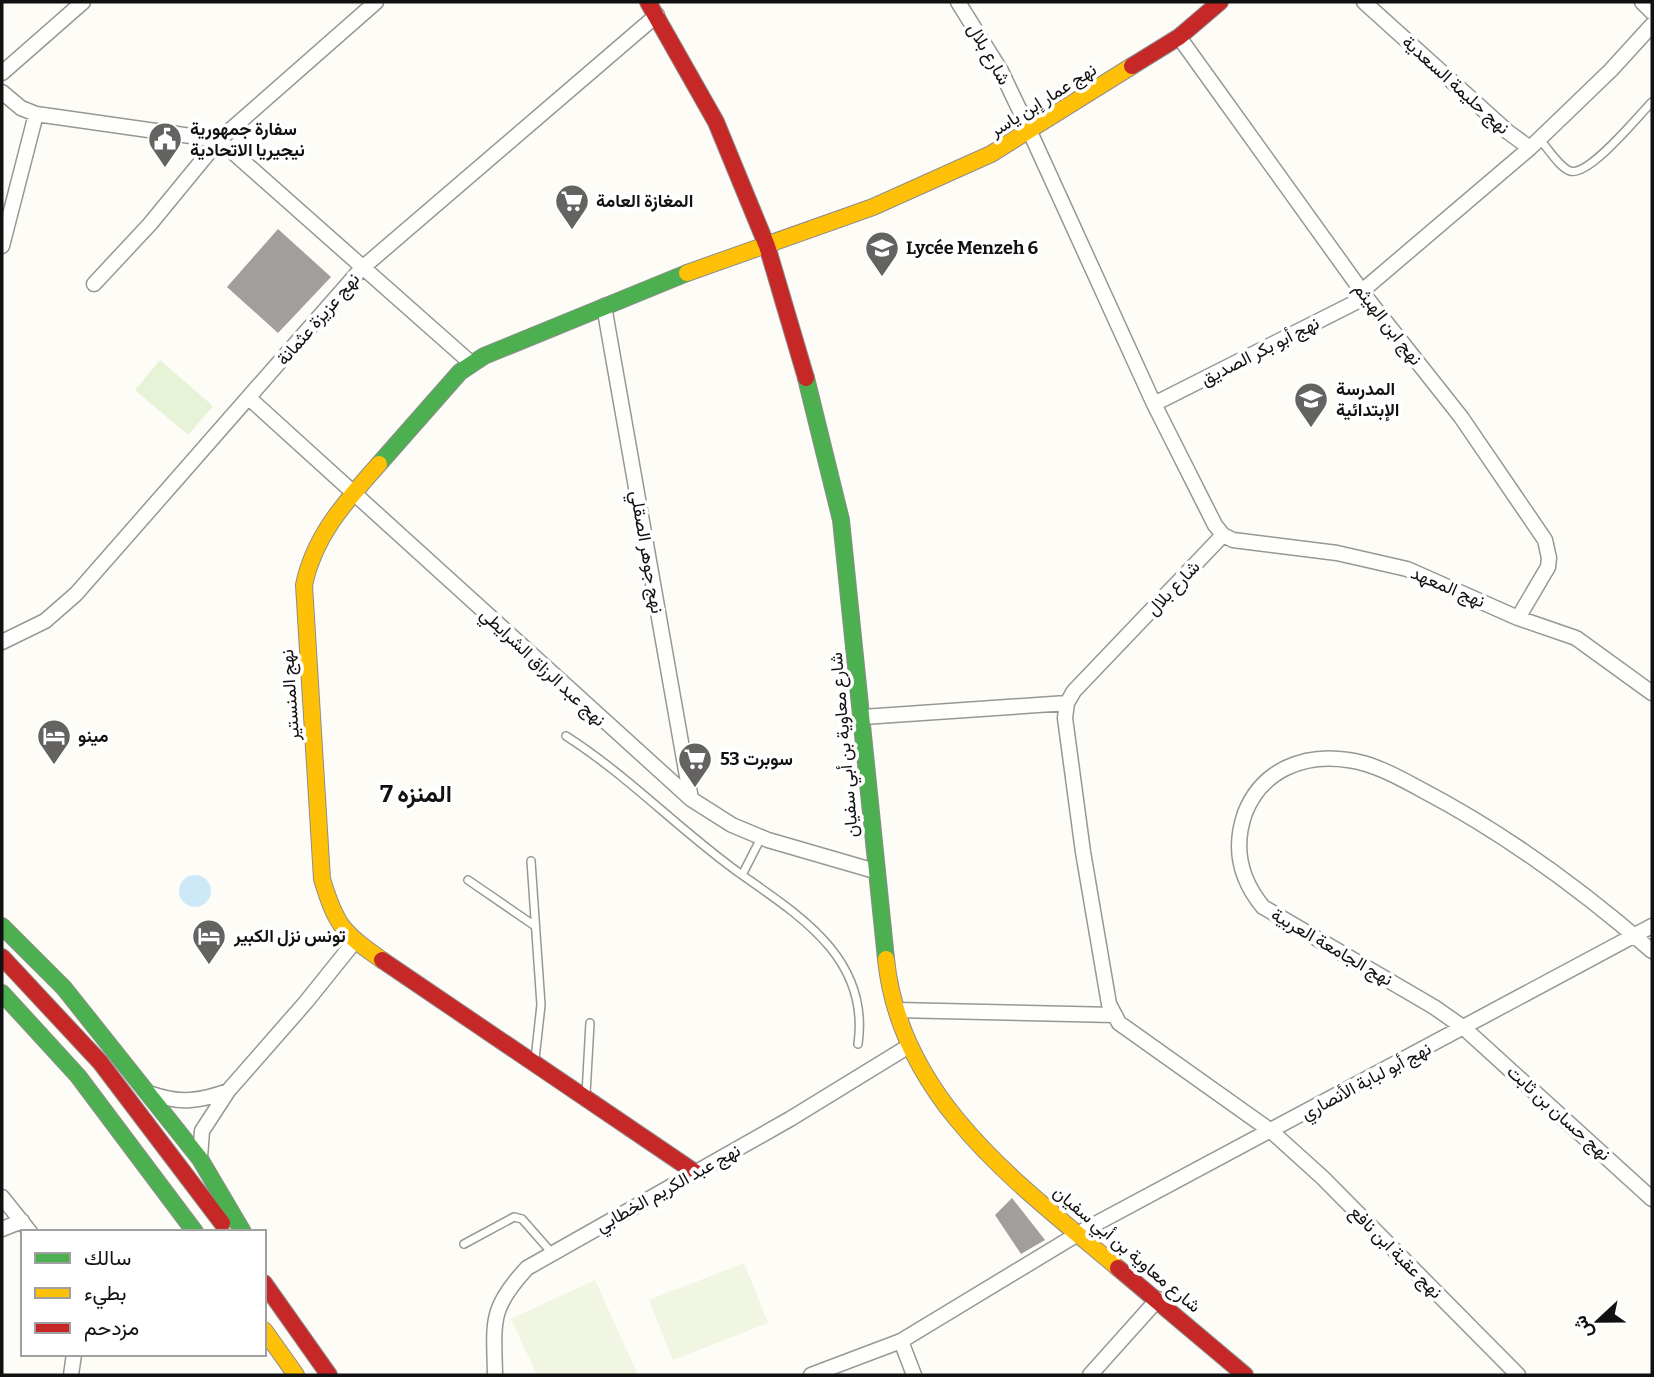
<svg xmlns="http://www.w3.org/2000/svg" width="1654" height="1377" font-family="Bitter,Vazirmatn,serif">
<rect width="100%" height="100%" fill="#fdfcf7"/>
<path fill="#e7f3d7" d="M160,360L213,406L188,435L135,390Z"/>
<path fill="#f0f6e1" d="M744,1263L768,1323L673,1360L649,1300Z
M595,1280L638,1375H537L511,1319Z"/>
<path fill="#cde8f7" d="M179 891a16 16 0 1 1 32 0a16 16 0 1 1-32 0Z"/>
<path fill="#a19f9c" d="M278,229L331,277L278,333L227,287Z
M1012,1198L1045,1240L1021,1254L995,1215Z"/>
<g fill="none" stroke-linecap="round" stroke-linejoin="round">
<g stroke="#979795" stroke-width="10">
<path id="lane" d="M1540,140C1548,148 1559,167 1570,171C1589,177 1638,116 1652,102
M566,736C630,777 680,831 742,875
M761,838L742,875C802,917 870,960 858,1044
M531,861L541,1005L535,1059
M468,880L535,926
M586,1094L590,1023
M464,1244L514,1217L522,1219L552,1253"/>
</g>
<g stroke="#979795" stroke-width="17">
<path id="street" d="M958,2L1001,71L1030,132L1154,404L1215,525L1223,535L1074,691L1067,703L1065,718L1083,852L1109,1004L1119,1023L1271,1131L1323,1178L1518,1375
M1364,2L1508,132L1530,148L1611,70L1652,25
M1642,2L1652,12
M1179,37L1366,297L1461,417L1545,540L1549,558L1548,567L1518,618
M2,73L83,2
M2,92L21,108L36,114L219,140L471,363
M2,246L36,114
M94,284L150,224L219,140L376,2
M1362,291L1530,148
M604,306L691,799
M249,398L691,799L732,825L768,840L875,871
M1154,404L1366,297
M1223,535L1233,540L1337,553L1407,569L1518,618L1576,638L1652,693
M2,642L45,621L76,594L361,269L657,15
M863,717L1067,703
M1652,951C1582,890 1504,833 1422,790C1400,778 1373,763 1348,760C1304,753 1262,770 1245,813C1233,847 1240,879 1263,907L1434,1007L1464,1028L1652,1199
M896,1010L1114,1015
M152,1094C180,1104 201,1101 228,1091
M200,1157L202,1131L228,1091L306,1002L355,941
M2,1197L30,1232
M2,1229L22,1221
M901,1341L914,1375
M71,1375L74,1354
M495,1375C494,1322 489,1309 527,1268L790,1119L909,1046
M811,1375L901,1341L1086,1229L1652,926
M1090,1375L1158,1299"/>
</g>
<g stroke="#8e8d8b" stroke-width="18">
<path id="fast" d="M806,378L841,520L886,959
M379,464L460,372L484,356L687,273
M2,926L64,988L200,1159L243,1232
M2,993L78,1076L195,1232"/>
</g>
<g stroke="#8e8d8b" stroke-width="18">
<path id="slow" d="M687,273L873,207L991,154L1132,66
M379,464C346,501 314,536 304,585L322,879C336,925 342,932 382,960
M886,959C900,1100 1019,1184 1118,1268
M264,1330L296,1375"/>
</g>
<g stroke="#8e8d8b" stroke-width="18">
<path id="jam" d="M648,2L716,122L767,246L806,378
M1132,66L1179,37L1220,2
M2,957L100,1062L222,1223
M382,960L696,1173
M1118,1268L1245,1375
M264,1283L329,1375"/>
</g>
<use href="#lane" stroke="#fffffe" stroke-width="7"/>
<use href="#street" stroke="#fffffe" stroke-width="14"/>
<use href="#fast" stroke="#4caf50" stroke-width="16"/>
<use href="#slow" stroke="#ffc107" stroke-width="16"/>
<use href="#jam" stroke="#c62828" stroke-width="16"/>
</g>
<defs>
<g id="civic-pin" transform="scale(1.75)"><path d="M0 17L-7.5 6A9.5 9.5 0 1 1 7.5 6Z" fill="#646362" stroke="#fff"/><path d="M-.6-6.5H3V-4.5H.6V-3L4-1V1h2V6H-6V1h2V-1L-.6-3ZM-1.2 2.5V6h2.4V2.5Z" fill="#fff"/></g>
<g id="supermarket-pin" transform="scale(1.75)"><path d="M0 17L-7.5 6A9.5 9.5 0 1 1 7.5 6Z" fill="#646362" stroke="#fff"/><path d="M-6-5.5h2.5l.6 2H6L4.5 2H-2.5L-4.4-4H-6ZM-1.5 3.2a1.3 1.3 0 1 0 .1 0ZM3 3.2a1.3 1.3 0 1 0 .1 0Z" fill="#fff"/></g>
<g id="school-pin" transform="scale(1.75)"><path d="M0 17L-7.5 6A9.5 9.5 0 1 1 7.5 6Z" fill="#646362" stroke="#fff"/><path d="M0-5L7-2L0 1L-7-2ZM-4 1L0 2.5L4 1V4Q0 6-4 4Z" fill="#fff"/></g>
<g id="hotel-pin" transform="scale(1.75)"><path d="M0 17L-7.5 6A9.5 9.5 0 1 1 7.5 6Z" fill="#646362" stroke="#fff"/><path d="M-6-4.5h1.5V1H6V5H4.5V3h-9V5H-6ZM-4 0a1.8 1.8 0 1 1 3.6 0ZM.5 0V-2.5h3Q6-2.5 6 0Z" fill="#fff"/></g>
</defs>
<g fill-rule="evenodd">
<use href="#civic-pin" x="165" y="139"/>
<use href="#supermarket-pin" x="572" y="201"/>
<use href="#school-pin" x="882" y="248"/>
<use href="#school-pin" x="1311" y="399"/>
<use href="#hotel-pin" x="54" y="736"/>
<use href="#supermarket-pin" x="695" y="759"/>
<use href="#hotel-pin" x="209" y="936"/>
</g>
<g text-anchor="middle" stroke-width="7" stroke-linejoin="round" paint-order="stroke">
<g font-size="18" fill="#111" stroke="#fff">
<text transform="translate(989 54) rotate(60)" y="6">شارع بلال</text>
<text transform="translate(1456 85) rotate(42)" y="6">نهج حليمة السعدية</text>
<text transform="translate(1043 100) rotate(-32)" y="6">نهج عمار إبن ياسر</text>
<text transform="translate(318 319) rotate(-49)" y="6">نهج عزيزة عثمانة</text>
<text transform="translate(1388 324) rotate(52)" y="6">نهج ابن الهيثم</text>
<text transform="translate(1260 351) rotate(-27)" y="6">نهج أبو بكر الصديق</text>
<text transform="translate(647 552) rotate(80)" y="6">نهج جوهر الصقلي</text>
<text transform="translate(1448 587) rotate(23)" y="6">نهج المعهد</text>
<text transform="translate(1173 588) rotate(-46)" y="6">شارع بلال</text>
<text transform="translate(543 667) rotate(43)" y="6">نهج عبد الرزاق الشرايطي</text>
<text transform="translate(290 695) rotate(-94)" y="6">نهج المنستير</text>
<text transform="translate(844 745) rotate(-95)" y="6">شارع معاوية بن أبي سفيان</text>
<text transform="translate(1332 947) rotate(30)" y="6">نهج الجامعة العربية</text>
<text transform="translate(1366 1081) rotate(-28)" y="6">نهج أبو لبابة الأنصاري</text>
<text transform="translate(1559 1113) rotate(42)" y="6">نهج حسان بن ثابت</text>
<text transform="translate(668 1188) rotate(-29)" y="6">نهج عبد الكريم الخطابي</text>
<text transform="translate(1127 1249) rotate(40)" y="6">شارع معاوية بن أبي سفيان</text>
<text transform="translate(1396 1252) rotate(45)" y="6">نهج عقبة ابن نافع</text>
</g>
<g font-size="18" font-weight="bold" fill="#111" stroke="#fff" text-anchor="start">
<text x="190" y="135">سفارة جمهورية<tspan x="190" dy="21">نيجيريا الاتحادية</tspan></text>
<text x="596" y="207">المغازة العامة</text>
<text x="906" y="254">Lycée Menzeh 6</text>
<text x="1336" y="395">المدرسة<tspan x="1336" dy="21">الإبتدائية</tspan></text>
<text x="78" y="742">مينو</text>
<text x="720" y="765">سوبرت 53</text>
<text x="234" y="942">تونس نزل الكبير</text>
</g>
<g font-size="24" font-weight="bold" fill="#111" stroke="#fff">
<text x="416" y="802">المنزه 7</text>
</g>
</g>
<rect width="1654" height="1377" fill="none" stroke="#111111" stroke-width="7"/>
<rect x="21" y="1230" width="245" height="126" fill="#ffffff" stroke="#a0a0a0" stroke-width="2"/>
<rect x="35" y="1253" width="35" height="10" fill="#4caf50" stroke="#a0a0a0" stroke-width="2"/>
<text x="84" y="1265" font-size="21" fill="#111111">سالك</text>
<rect x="35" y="1288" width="35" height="10" fill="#ffc107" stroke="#a0a0a0" stroke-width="2"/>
<text x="84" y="1300" font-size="21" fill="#111111">بطيء</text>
<rect x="35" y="1323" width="35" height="10" fill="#c62828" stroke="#a0a0a0" stroke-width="2"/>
<text x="84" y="1335" font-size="21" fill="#111111">مزدحم</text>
<g transform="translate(1598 1321) rotate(248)" stroke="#ffffff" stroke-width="5" paint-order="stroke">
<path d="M0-5L12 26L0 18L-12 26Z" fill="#111111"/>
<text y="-10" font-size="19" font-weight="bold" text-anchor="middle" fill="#111111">ش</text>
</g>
</svg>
